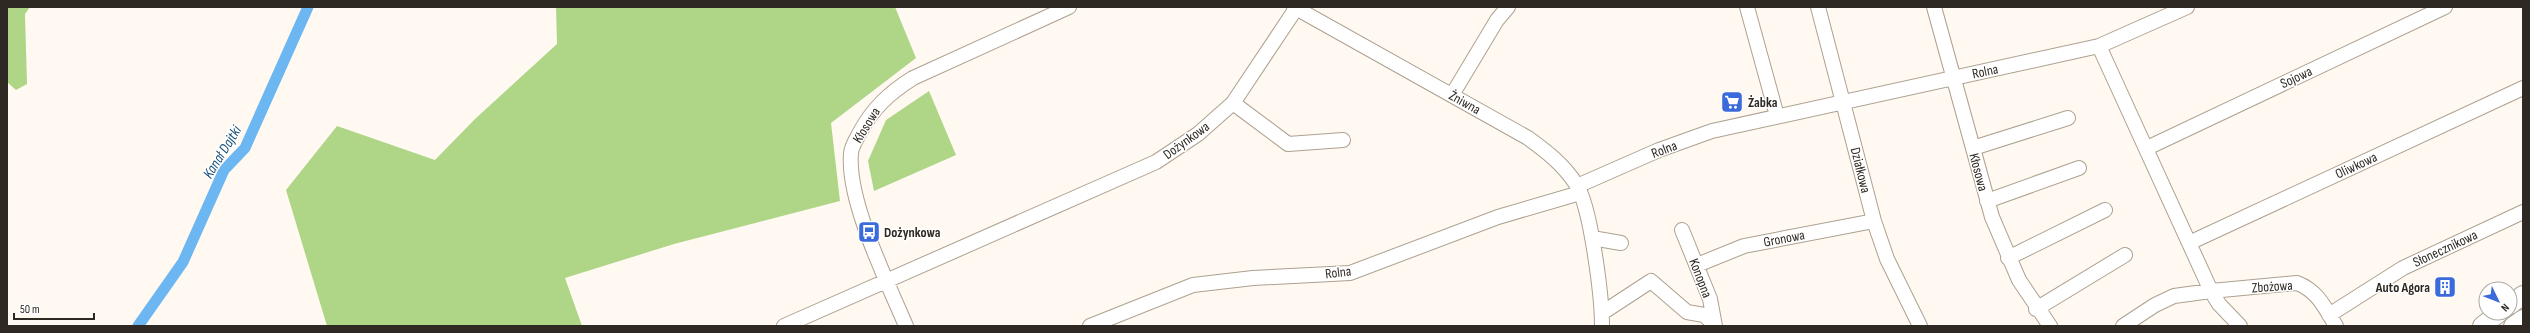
<svg xmlns="http://www.w3.org/2000/svg" width="2530" height="333" font-family="'Sofia Sans Condensed',sans-serif">
<rect width="100%" height="100%" fill="#fff9f2"/>
<path fill="#aed686" d="M7,7H30L25,14L27,84L16,90L7,82Z
M556,7H895L916,58L831,123L840,201L674,244L565,278L582,326H327L286,190L337,126L435,160L475,119L557,44Z
M929,91L956,155L874,191L868,161L886,120Z"/>
<g fill="none" stroke-linecap="round" stroke-linejoin="round">
<path stroke="#6cb7f2" stroke-width="11" d="M138,326L183,262L224,170L245,148L308,7"/>
<g stroke="#ada190" stroke-width="16">
<path id="minor" d="M1294,7L1528,138C1547,152 1563,164 1576,184C1591,206 1602,298 1602,326
M1747,7L1777,116
M1818,7L1874,221L1887,259L1920,326
M1934,7L1992,217L2019,280L2050,326
M2099,46L2211,291L2297,283C2318,291 2325,308 2336,326
M1452,95L1497,20L1508,7
M1233,103L1288,144L1343,140
M1973,148L2068,118
M2147,148L2445,7
M1577,186L1659,150L1712,131L2099,46L2187,7
M1987,201L2079,168
M1682,230L1710,299L1715,326
M1592,238L1621,243
M2189,243L2523,88
M2008,258L2105,210
M1697,265L1744,246L1874,221
M2036,309L2125,255
M1602,313L1651,281L1687,312L1704,315L1714,324
M2329,315L2403,268L2523,212
M784,326L1156,162L1198,134L1233,103L1297,7
M906,326C887,281 847,201 851,154C851,147 856,140 859,134C872,109 889,93 913,78L1069,7
M1090,326L1193,285L1253,278L1350,273L1498,217L1580,193
M2123,326L2155,305L2174,296L2211,291L2219,304L2240,326"/>
</g>
<g stroke="#ada190" stroke-width="20">
<path id="major" d="M2510,305L2523,295
M2482,326L2499,313
M2513,326L2523,319"/>
</g>
<use href="#minor" stroke="#fff" stroke-width="14"/>
<use href="#major" stroke="#fff" stroke-width="18"/>
</g>
<defs>
<g id="supermarket-square" transform="scale(1.15)"><rect x="-9" y="-9" width="18" height="18" rx="4" fill="#3b6adb" stroke="#fff"/><path d="M-6-5.5h2.5l.6 2H6L4.5 2H-2.5L-4.4-4H-6ZM-1.5 3.2a1.3 1.3 0 1 0 .1 0ZM3 3.2a1.3 1.3 0 1 0 .1 0Z" fill="#fff"/></g>
<g id="bus-square" transform="scale(1.15)"><rect x="-9" y="-9" width="18" height="18" rx="4" fill="#3b6adb" stroke="#fff"/><path d="M-5-6H5V4H4V6H2V4H-2V6H-4V4H-5ZM-3.5-4V0h7V-4ZM-3.5 1.2v1.5H-2V1.2ZM2 1.2v1.5H3.5V1.2Z" fill="#fff"/></g>
<g id="building-square" transform="scale(1.15)"><rect x="-9" y="-9" width="18" height="18" rx="4" fill="#3b6adb" stroke="#fff"/><path d="M-4-6H4V6H1V3H-1V6H-4ZM-2.5-4.3h1.7v1.8h-1.7ZM.8-4.3h1.7v1.8H.8ZM-2.5-1h1.7V.8h-1.7ZM.8-1h1.7V.8H.8Z" fill="#fff"/></g>
</defs>
<g fill-rule="evenodd">
<use href="#supermarket-square" x="1732" y="102"/>
<use href="#bus-square" x="869" y="232"/>
<use href="#building-square" x="2445" y="287"/>
</g>
<g text-anchor="middle" stroke-width="3" stroke-linejoin="round" paint-order="stroke">
<g font-size="14" fill="#2e2923" stroke="#fff">
<text transform="translate(1985 71) rotate(-12)" y="5">Rolna</text>
<text transform="translate(2296 77) rotate(-25)" y="5">Sojowa</text>
<text transform="translate(1465 102) rotate(29)" y="5">Żniwna</text>
<text transform="translate(866 125) rotate(-58)" y="5">Kłosowa</text>
<text transform="translate(1186 140) rotate(-36)" y="5">Dożynkowa</text>
<text transform="translate(1664 149) rotate(-21)" y="5">Rolna</text>
<text transform="translate(2356 165) rotate(-25)" y="5">Oliwkowa</text>
<text transform="translate(1861 170) rotate(76)" y="5">Działkowa</text>
<text transform="translate(1979 172) rotate(75)" y="5">Kłosowa</text>
<text transform="translate(1784 238) rotate(-11)" y="5">Gronowa</text>
<text transform="translate(2445 248) rotate(-25)" y="5">Słonecznikowa</text>
<text transform="translate(1338 272) rotate(-7)" y="5">Rolna</text>
<text transform="translate(1701 278) rotate(69)" y="5">Konopna</text>
<text transform="translate(2272 286) rotate(-4)" y="5">Zbożowa</text>
</g>
<g font-size="14" font-weight="bold" fill="#2e2923" stroke="#fff" text-anchor="start">
<text x="1748" y="107">Żabka</text>
<text x="884" y="237">Dożynkowa</text>
<text x="2430" y="292" text-anchor="end">Auto Agora</text>
</g>
<g font-size="15" font-style="italic" fill="#1d537a" stroke="#fff">
<text transform="translate(222 152) rotate(-58)" y="5">Kanał Dajtki</text>
</g>
</g>
<rect width="2530" height="333" fill="none" stroke="#2e2923" stroke-width="16"/>
<g transform="translate(2498 301) rotate(133)"><circle r="19" fill="#ffffff" stroke="#aba9a7"/>
<path d="M0-3L7 15L0 10L-7 15Z" fill="#3b6adb"/>
<text y="-6" font-size="11" font-weight="bold" text-anchor="middle" fill="#2e2923">N</text>
</g>
<path d="M14 313v6h80v-6" fill="none" stroke="#2e2923" stroke-width="2"/>
<text x="20" y="313" font-size="12" fill="#2e2923" stroke="#ffffff" stroke-width="3" paint-order="stroke">50 m</text>
</svg>
